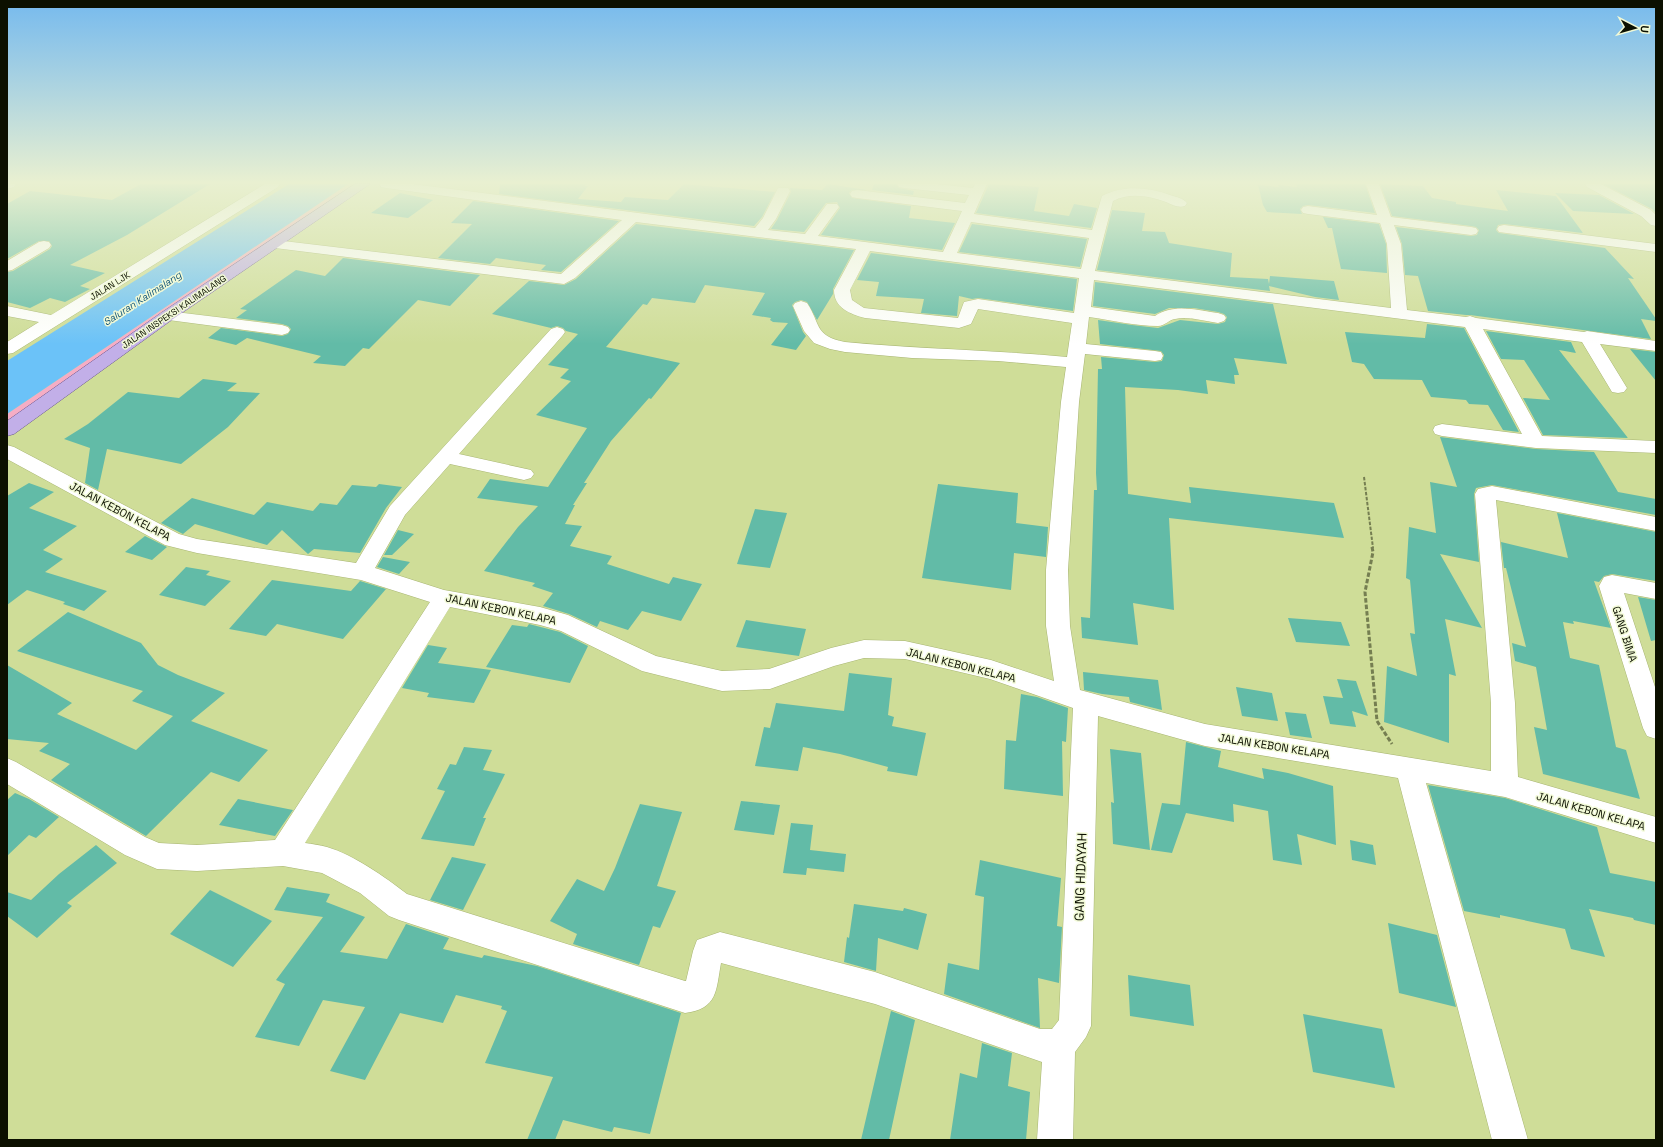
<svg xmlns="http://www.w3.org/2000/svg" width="1663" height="1147" font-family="'Space Grotesk',sans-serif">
<rect width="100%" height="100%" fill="#cfdd98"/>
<path fill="#f5adc5" d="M348,184H363L7,430V414Z"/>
<path fill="#6bc2f8" d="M289,184H348L7,414V361Z"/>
<path fill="#62bba7" d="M141,184H210L127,235L70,265L105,273L80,286L90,289L65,302L50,298L30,308L7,302V272L13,271L50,249L52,246L49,241H39L7,259V204L30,191L112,200Z
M500,184H586L584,186H588L578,199L621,202L625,197L668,200L684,184L775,192L762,217L754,226L499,194Z
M828,184L867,190H852L849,193L852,198L911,206L909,218L955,223L942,250L821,235L840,208L837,202L826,203L804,232L771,229L777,220L791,192L790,188L822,190Z
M874,184H896L899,188L914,191L913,195L872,190Z
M989,184L1039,187L1034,211L1069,216L1074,204L1097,208L1091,228L976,213Z
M1296,184H1365L1375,213L1308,205L1303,206L1300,209L1302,214L1267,212L1263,205L1258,185L1279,187L1278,185L1297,187Z
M1380,184L1423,186L1432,198L1456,202V204L1508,211L1496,190L1556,196L1583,233L1504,224L1498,225L1496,230L1499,233L1605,248L1634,279L1628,278L1656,319V321L1641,319L1651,339L1470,315H1466L1428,311L1418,276L1405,275L1402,244L1396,227L1471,236L1477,235L1479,230L1476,227L1471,226L1392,216Z
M1603,184H1656V213L1652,209Z
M400,193L433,200L408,218L371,213Z
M1555,193L1599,195L1634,214L1573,211Z
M473,201L619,221L561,272L541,270L546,265L496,258L490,264L438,258L472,224L451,223Z
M1112,210L1145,213L1142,231L1165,232L1169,243L1232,253L1230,277L1268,279L1269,284L1270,276L1334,281L1339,300L1315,297L1269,286L1270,291L1097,270Z
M1323,217L1379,224L1386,244L1387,273L1341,269L1332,228H1328Z
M636,224L854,250L833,289V294L817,320L807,302L801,300L795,302L792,305L803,332L806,336L796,350L771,345L788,323L773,322L770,320L771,318L752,315L765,293L705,285L695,303L652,298L647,305L643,304L606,347L680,363L651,399L649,398L611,441L584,483H587L573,505H575L565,524L582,526L570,546L612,556L607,564L669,584L673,577L702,584L681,621L642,611L628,630L600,621L597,627L569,614L543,606L553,593L532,586L535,583L484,571L518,527L538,506L477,498L490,479L548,487L587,428L536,415L571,381L560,378L569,369L548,365L578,334L566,331L563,328L557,326L551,328L492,314L529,281L564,285L576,279Z
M972,224L1087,239L1080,267L959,252Z
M871,253L1077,279L1073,311L978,298L972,299L959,296L957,316L921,313L924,299L876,296L879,282L857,280Z
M343,258L480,275L450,306L418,300L369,349L363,348L345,366L313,363L321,356L247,338L236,345L208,338L221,328L282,336L288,334L291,329L288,326L282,324L236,318L247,310L240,309L296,270L325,276Z
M1095,282L1273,304L1287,364L1234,358L1239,375H1234L1235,384L1206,380L1208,394L1178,390L1125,387L1128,494L1191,503L1189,487L1334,503L1344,538L1169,518L1174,610L1133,603L1138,645L1082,638L1081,617L1090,618L1094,490H1097L1096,473L1098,369H1102L1101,357L1155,362L1162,361L1164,355L1161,351L1100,344L1098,320L1132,325L1158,328L1180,320L1218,324L1225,322L1227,317L1224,314L1218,312L1194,308H1169L1155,314L1093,306Z
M1427,324L1464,328L1519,432L1503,430L1488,405L1469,404L1466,400L1431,397L1422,380L1374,379L1364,364L1352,362L1345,332L1425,338Z
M1486,331L1571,342L1576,353L1559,350L1628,438L1543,435L1523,398L1550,400L1524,360L1501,359Z
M1630,349L1656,352V381Z
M203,379L237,383L227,391L260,393L228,427L181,464L107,449L98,490L85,483L90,448L64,439L88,424L128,392L179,398Z
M1440,437L1536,449L1594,452L1618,492L1656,499V515L1492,485L1476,488L1474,494L1479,562L1440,554L1482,628L1445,619L1456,676L1449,674V743L1384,722L1387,666L1417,676L1410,633L1415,634L1410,580L1406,578L1409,527L1436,533L1430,482L1457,487Z
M29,483L54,492L29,508L77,526L43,550L63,559L45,572L107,591L84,611L63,604L65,602L27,590L7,605V496Z
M379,484L402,487L386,508L360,553L314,549L308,554L282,530L267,545L195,524L183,534L161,523L192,498L254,515L267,502L313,511L320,503L337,505L352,485L376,487Z
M938,484L1018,493L1016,523L1048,527L1046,557L1014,553L1011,590L922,578Z
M755,509L787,513L770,568L737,564Z
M1557,513L1656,532V581L1612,574L1604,576L1599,582L1594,581L1611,628L1573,621L1574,624L1563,622L1570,658L1599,665L1616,747L1626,750L1640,799L1543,774L1534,727L1547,730L1536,667L1515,661L1512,643L1526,647L1506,568H1504L1501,542L1568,558Z
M398,530L414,534L392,555H384Z
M145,536L167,547L152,560L125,552Z
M383,557L410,562L399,574L377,567Z
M186,567L210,571L206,575L231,581L205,606L159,595Z
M272,580L351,591L360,581L386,589L343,639L277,624L266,636L229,629Z
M1638,597L1656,600V640L1651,641Z
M68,612L141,643L158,665L178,675L225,693L191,721L268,750L239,782L211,772L146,836L51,780L70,764L39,751L49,743L7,739V665L72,703L57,714L136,750L173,716L132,701L143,691L17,651Z
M1288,618L1341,622L1350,646L1296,642Z
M746,620L806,629L799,656L736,647Z
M529,624L560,632L588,646L570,683L486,667L512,625L527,627Z
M428,645L447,648L438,663L491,670L474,703L427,697L429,693L402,688Z
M1083,672L1158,680L1162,710L1130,702L1129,697L1102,694L1084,690Z
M849,673L892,678L888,715L894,717L892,726L926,733L917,776L887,771L888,767L840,754L803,747L798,771L755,766L764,727L770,728L776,703L844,711Z
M1337,679L1356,681L1368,716L1352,711L1356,727L1330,724L1323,696L1343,698Z
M1236,687L1272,693L1278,721L1242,716Z
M1021,694L1037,697L1068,708L1066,742L1062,741L1063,796L1004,789L1006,740L1016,741Z
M1285,712L1306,714L1312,738L1290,735Z
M1186,742L1221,751L1218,767L1264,779L1262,768L1288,773L1333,786L1336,845L1297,834L1302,865L1273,860L1268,811L1233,804L1234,822L1186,813L1172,853L1151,850L1162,803L1180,805Z
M464,747L492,750L483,770L505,774L483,818H486L474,846L421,839L445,791L437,789L450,764L456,765Z
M1110,749L1141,753L1150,850L1113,844L1111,802L1114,803Z
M1428,785L1505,798L1597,827L1610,873L1656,882V925L1634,920L1633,918L1589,909L1605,957L1571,949L1565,929L1500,915V918L1464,911Z
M15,793L29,799L59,817L36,838L29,835L7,856V800Z
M238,799L293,810L275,836L219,825Z
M741,801L780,805L774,835L734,830Z
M640,804L682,812L657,886L676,891L660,928L653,926L639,965L573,944L577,934L550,921L577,879L604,891L615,868Z
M791,823L813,825L810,850L846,854L844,872L807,868L806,875L783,873Z
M1350,840L1373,845L1376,865L1352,860Z
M96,845L117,863L67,903L72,906L37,938L7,916V892L31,900L59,874Z
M452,857L486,864L463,910L430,900Z
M980,860L1061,878L1057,926L1062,927L1059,983L1038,978L1040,1028L944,994L948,963L979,970L984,897L975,895Z
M287,887L330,894L326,902L365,917L340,952L387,959L406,924L449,938L443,949L482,958L484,955L537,966L681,1013L650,1134L614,1127L612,1132L563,1120L555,1140H527L553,1077L485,1063L507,1011L501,1009L502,1006L456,995L443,1023L400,1013L365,1080L330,1071L365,1007L323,1000L299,1046L255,1037L285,984L276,980L323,917L274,910Z
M210,890L272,921L233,967L170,934Z
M854,904L903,911L904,908L927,914L918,950L878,938L876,971L844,962L847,937L849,938Z
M1388,923L1437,935L1456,1007L1399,993Z
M1128,975L1190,985L1194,1026L1130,1016Z
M891,1011L915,1020L889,1140H861Z
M1303,1014L1382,1029L1395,1088L1313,1072Z
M982,1043L1012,1053L1008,1086L1030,1092L1026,1140H950L960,1073L977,1078Z"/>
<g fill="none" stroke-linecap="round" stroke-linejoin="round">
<g stroke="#a8b572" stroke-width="1">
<path id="minor" d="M7,184H16L14,187L7,189Z
M265,184H280L278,187L13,353L7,354V342L39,322L7,316V306L51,315Z
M380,184H412L755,228L763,218L778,188H788L790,191L776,219L768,230L805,234L827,204H837L839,207L818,236L943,252L962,211L857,198L852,197L850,194L852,191L857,190L965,203L969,195L904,188L899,187L897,184H936L973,188L975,184H987L974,214L1092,230L1102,196C1124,185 1147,187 1170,195C1176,197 1183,198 1187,203L1185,206C1178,208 1173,205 1166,202C1149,196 1130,192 1113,201L1095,271L1391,308L1387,244L1380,223L1308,214L1303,213L1301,210L1303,207L1308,206L1377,215L1366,184H1379L1391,217L1471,227L1476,228L1478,231L1476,234L1471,235L1394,225L1401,244L1407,310L1466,317L1470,316L1476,318L1584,332L1587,331L1656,341V351L1600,344L1627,388L1624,392L1618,393L1612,392L1582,342L1483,329L1542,436L1656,441V453L1536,448L1442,436L1435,434L1433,430L1435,426L1442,424L1522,434L1465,327L1094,280L1091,307L1155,316C1173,303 1198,310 1218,313L1224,315L1226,318L1224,321L1218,323C1204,321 1188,316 1175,319C1168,320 1165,326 1158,326C1135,326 1112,320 1089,317L1086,344L1155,351L1161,352L1163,356L1161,360L1155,361L1085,354L1079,402L1068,570L1070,626L1080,690L1205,724L1491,771V703L1475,494L1478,489L1492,486L1656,517V531L1496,500L1515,703L1518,777L1656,817V843L1505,797L1426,783L1528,1140H1492L1398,778L1205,746L1098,716L1091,1026L1086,1037L1075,1052L1073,1140H1037L1042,1062L875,1004L721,963C716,990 718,1009 685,1013L399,920L389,916L360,893L322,873L283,866L197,871L157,869L125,855L7,784V758L16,762L145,837L159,843L197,845L275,840L430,602L361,580L197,553L165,545L7,459V445L14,447L179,534L197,539L356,563L390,506L551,329L557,327L563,329L565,332L563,335L459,454L531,470L534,474L531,478L524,480L450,464L405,515L375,568L444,590L540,607L568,615L656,656L722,671L769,669L831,648L864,640L905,641L991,660L1054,681L1046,626V570L1061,402L1066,367L998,361L912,358L845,352L830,349L814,343L804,331L793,306L795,303L801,301L807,303C821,324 814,336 845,342C919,349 993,350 1067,357L1072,323L978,309L971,324L959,328L865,318C850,314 834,308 834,290L856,249L636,222L575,278L564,284L275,248L270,247L268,244L270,241L275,240L561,274L622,220L386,188L381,187ZM971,222L1089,238L1081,269L957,253ZM870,251L1079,278L1074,313L978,299L964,302L958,318L864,308L852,300L850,290ZM450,607L540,625L561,631L642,671L722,691L770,689L834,666L864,658L905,659L990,679L1073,708L1059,1020L1052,1029H1040L875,972L720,932L697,940L693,951L686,981H685L407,894C385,877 354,855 327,847C320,845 312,844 305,843Z
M1585,184H1601L1651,210L1656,215V226L1651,225L1641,216L1587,187Z
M1504,225L1656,244V252L1499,232L1497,229L1499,226Z
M44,241L49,242L51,245L49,248L12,270L7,271V261L39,242Z
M167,311L282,325L288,327L290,330L288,333L282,335L161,319L159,316L161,313Z
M1612,575L1656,583V599L1624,593L1656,690V739L1647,736L1643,728L1599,586L1604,577Z"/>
</g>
<g stroke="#68558c" stroke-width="1">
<path id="major" d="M355,184H370L173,319L14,434L7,436V421L161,313Z"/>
</g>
<path stroke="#757e51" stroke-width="2" stroke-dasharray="3.5 1.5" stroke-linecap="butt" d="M1364,477L1373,548"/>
<path stroke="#757e51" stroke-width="3" stroke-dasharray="4.5 2" stroke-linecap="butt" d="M1372,547L1373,552L1365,592L1377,721L1392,744"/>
<use href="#minor" fill="#fff" fill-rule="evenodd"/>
<use href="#major" fill="#c2afe8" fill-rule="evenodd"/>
</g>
<linearGradient id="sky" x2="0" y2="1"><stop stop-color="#76baee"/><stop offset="0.53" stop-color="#e9f0d1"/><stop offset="1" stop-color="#e9f0d1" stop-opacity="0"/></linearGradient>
<rect width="1663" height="344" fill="url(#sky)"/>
<g text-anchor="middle" stroke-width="3" stroke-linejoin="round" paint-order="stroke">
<g font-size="9" fill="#0c1000" stroke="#f2fad7">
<text transform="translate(110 286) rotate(-32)" y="3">JALAN LJK</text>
<text transform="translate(174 312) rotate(-34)" y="3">JALAN INSPEKSI KALIMALANG</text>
</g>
<g font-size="10" font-style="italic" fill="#135679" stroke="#f2fad7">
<text transform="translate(142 298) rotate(-33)" y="4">Saluran Kalimalang</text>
</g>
<g font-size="11" fill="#0c1000" stroke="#f2fad7">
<text transform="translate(120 511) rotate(28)" y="4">JALAN KEBON KELAPA</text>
<text transform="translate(501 609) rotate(12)" y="4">JALAN KEBON KELAPA</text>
<text transform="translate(1625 634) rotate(72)" y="4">GANG BIMA</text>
<text transform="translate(961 665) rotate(14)" y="4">JALAN KEBON KELAPA</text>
<text transform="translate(1274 746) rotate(9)" y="4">JALAN KEBON KELAPA</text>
<text transform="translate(1591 811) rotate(16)" y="4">JALAN KEBON KELAPA</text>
</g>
<g font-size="13" fill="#0c1000" stroke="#f2fad7">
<text transform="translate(1080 877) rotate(-88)" y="5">GANG HIDAYAH</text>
</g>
</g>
<rect width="1663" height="1147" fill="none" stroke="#0c1000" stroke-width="16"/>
<g transform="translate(1635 28) rotate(96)" stroke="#f2fad7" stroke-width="3" paint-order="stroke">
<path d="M0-3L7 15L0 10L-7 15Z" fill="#0c1000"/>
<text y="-6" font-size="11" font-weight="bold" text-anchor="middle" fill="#0c1000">U</text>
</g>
</svg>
